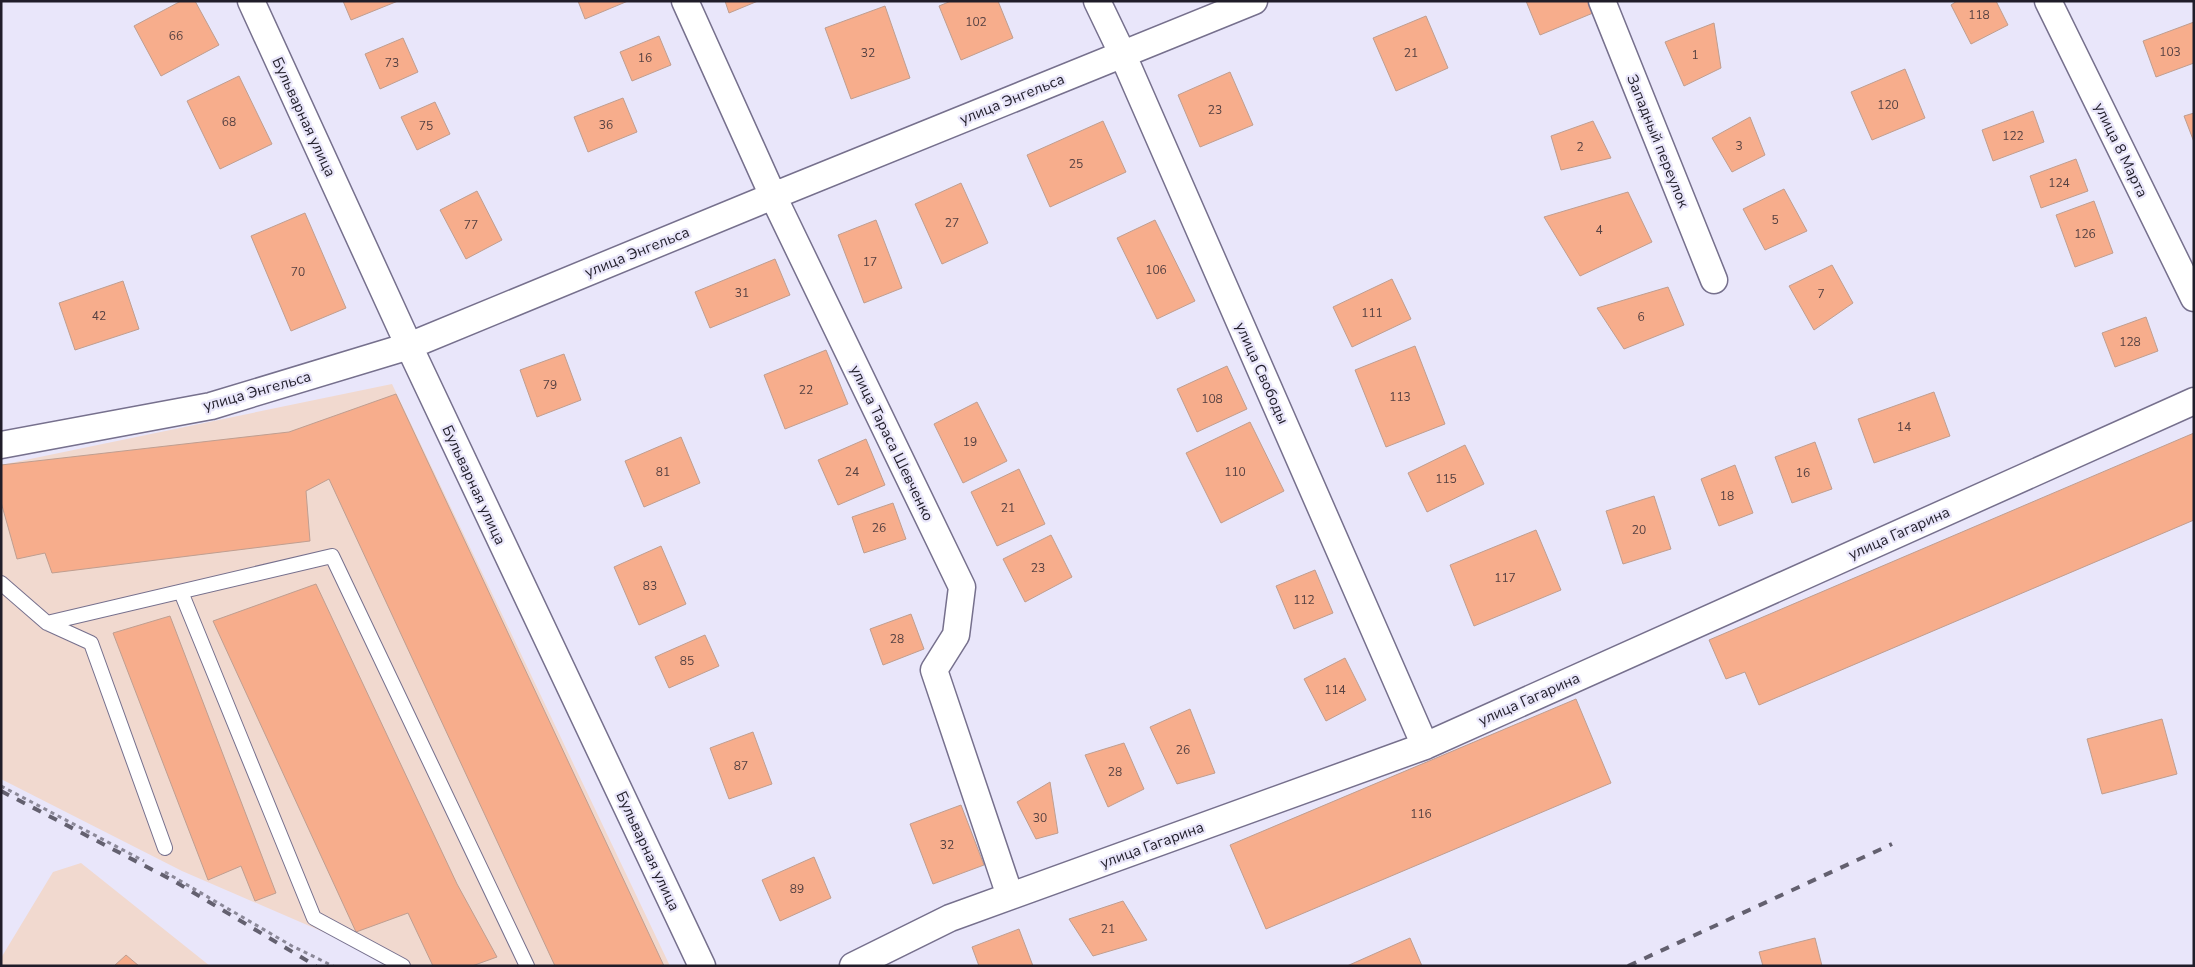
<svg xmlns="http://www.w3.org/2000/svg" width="2195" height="967" font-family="'Nunito Sans',sans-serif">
<rect width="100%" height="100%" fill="#e9e6fa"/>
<path fill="#f1d9cf" d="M392,384L670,966H402L182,871L1,779V465Z
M81,863L210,966H1V958L53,872Z"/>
<path fill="#f7ad8c" stroke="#bf9e90" d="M181,1H195L219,45L161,76L134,26Z
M343,1H398L351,20Z
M578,1H628L585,19Z
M725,1H758L729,13Z
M951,1H998L1013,38L961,60L939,6Z
M1526,1H1588L1593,13L1540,35Z
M1957,1H1996L2008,25L1971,44L1951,5Z
M885,6L910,78L851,99L825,28Z
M1426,16L1448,68L1396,91L1373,38Z
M2194,22V63L2156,77L2143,41Z
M1714,23L1721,68L1684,86L1665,42Z
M659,36L671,65L632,81L620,52Z
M403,38L418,72L380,89L365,54Z
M1905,69L1925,118L1872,140L1851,92Z
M1230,72L1253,125L1200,147L1178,95Z
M239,76L272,144L220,169L187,101Z
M623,98L637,132L588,152L574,117Z
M435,102L450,134L417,150L401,117Z
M2033,111L2044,142L1993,161L1982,130Z
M2194,113V142L2184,116Z
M1750,117L1765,155L1732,172L1712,138Z
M1103,121L1126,172L1050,207L1027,155Z
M1593,121L1611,158L1561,170L1551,136Z
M2076,159L2088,191L2041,208L2030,176Z
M961,183L988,243L942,264L915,204Z
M1784,189L1807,231L1765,250L1743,209Z
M477,191L502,240L466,259L440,210Z
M1628,192L1652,242L1580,276L1544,217Z
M2094,201L2113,253L2075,267L2056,215Z
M305,213L346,308L291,331L251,236Z
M876,220L902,288L864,303L838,235Z
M1155,220L1195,301L1157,319L1117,238Z
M775,259L790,295L710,328L695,292Z
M1832,265L1853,303L1814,330L1789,286Z
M1392,279L1411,319L1352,347L1333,307Z
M123,281L139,329L75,350L59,303Z
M1668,287L1684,325L1624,349L1597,308Z
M2146,317L2158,351L2115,367L2102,333Z
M1415,346L1445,424L1386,447L1355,370Z
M826,350L848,404L785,429L764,375Z
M564,354L581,400L537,417L520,370Z
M1227,366L1247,409L1197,432L1177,389Z
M1934,392L1950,436L1874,463L1858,419Z
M396,394L664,966H555L329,479L306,491L310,541L52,573L45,553L17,559L1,502V465L289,432Z
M977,402L1007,461L963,483L934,424Z
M1250,422L1284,491L1221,523L1186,453Z
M2194,433V520L1759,705L1745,672L1726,679L1709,640Z
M681,437L700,483L644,507L625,461Z
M866,439L885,485L838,505L818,460Z
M1815,442L1832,489L1792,503L1775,457Z
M1465,445L1484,484L1427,512L1408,473Z
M1735,465L1753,513L1719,526L1701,479Z
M1019,469L1045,524L997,546L971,492Z
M1654,496L1671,549L1623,564L1606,511Z
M893,503L906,539L864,553L852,517Z
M1536,530L1561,590L1474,626L1450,565Z
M1051,535L1072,577L1025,602L1003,559Z
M661,546L686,604L639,625L614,567Z
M1315,570L1333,613L1294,629L1276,586Z
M316,584L457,884L497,957L472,966H433L408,913L356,932L213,621Z
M911,614L924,649L883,665L870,629Z
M170,616L276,893L255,901L241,866L208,880L113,633Z
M705,635L719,666L669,688L655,657Z
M1345,658L1366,700L1326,721L1304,679Z
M1576,699L1611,783L1266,929L1230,845Z
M1190,709L1215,773L1177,784L1150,727Z
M2162,719L2177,774L2102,794L2087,739Z
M753,732L772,784L729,799L710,748Z
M1124,743L1144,789L1108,807L1085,755Z
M1050,782L1058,833L1036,839L1017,802Z
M961,805L984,865L933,884L910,824Z
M814,857L831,898L780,921L762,880Z
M1123,901L1147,940L1093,956L1069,919Z
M1019,929L1033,966H979L972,947Z
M1410,938L1422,966H1347Z
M1815,938L1822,966H1763L1759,952Z
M126,955L139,966H114Z"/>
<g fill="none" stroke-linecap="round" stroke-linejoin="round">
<g stroke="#76708d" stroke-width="16">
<path id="service" d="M1,583L47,623L91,643L165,848
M181,592L314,918L403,966
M47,623L332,556L527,966"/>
</g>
<g stroke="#76708d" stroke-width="29">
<path id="minor" d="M251,1L409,346L702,966
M685,1L773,196L962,587L956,635L934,670L1010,896
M1097,1L1122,53L1425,746
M1602,1L1714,280
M2048,1L2194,298
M1,445L211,406L409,346L773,196L1254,1
M853,966L950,918L1425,746L2194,401"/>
</g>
<path stroke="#8b8898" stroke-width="3" stroke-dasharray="4 4" stroke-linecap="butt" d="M1,786L144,861
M165,872L292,946L333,966"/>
<use href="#service" stroke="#fff" stroke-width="14"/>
<use href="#minor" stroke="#fff" stroke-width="26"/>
<path stroke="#63606f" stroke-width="4" stroke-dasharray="9 9" stroke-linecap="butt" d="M1,791L174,881L316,966
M1628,966L1892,844"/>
</g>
<g text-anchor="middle" stroke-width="4.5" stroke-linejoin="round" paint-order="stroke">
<g font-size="12" fill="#564142">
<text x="1979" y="19">118</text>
<text x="976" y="26">102</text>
<text x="176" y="40">66</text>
<text x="2170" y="56">103</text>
<text x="868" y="57">32</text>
<text x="1411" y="57">21</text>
<text x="1695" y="59">1</text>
<text x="645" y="62">16</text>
<text x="392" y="67">73</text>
<text x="1888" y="109">120</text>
<text x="1215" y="114">23</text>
<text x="229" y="126">68</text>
<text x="606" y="129">36</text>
<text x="426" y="130">75</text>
<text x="2013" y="140">122</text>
<text x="1739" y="150">3</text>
<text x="1580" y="151">2</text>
<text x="1076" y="168">25</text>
<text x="2059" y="187">124</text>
<text x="1775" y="224">5</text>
<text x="952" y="227">27</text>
<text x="471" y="229">77</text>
<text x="1599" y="234">4</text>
<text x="2085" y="238">126</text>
<text x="870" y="266">17</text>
<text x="1156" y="274">106</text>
<text x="298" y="276">70</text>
<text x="742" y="297">31</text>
<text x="1821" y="298">7</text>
<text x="1372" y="317">111</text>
<text x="99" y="320">42</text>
<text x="1641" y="321">6</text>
<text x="2130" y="346">128</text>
<text x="550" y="389">79</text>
<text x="806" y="394">22</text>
<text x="1400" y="401">113</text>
<text x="1212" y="403">108</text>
<text x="1904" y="431">14</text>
<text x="970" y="446">19</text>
<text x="663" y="476">81</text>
<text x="852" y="476">24</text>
<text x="1235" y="476">110</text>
<text x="1803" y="477">16</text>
<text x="1446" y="483">115</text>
<text x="1727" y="500">18</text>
<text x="1008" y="512">21</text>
<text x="879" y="532">26</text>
<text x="1639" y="534">20</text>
<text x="1038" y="572">23</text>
<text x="1505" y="582">117</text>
<text x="650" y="590">83</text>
<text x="1304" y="604">112</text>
<text x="897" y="643">28</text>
<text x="687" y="665">85</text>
<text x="1335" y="694">114</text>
<text x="1183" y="754">26</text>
<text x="741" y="770">87</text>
<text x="1115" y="776">28</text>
<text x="1421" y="818">116</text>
<text x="1040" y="822">30</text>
<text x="947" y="849">32</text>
<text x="797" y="893">89</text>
<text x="1108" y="933">21</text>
</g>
<g font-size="15" fill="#201d29" stroke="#e9e6fa">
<text transform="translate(1012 99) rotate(-22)" y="5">улица Энгельса</text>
<text transform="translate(304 117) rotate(65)" y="5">Бульварная улица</text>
<text transform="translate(1658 141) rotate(68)" y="5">Западный переулок</text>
<text transform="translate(2121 150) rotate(64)" y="5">улица 8 Марта</text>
<text transform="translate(637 252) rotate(-22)" y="5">улица Энгельса</text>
<text transform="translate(1262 373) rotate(66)" y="5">улица Свободы</text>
<text transform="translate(257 391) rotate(-16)" y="5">улица Энгельса</text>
<text transform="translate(892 443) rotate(64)" y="5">улица Тараса Шевченко</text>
<text transform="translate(474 485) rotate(65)" y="5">Бульварная улица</text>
<text transform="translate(1899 533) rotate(-24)" y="5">улица Гагарина</text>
<text transform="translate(1529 699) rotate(-24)" y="5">улица Гагарина</text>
<text transform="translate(1152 845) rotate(-20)" y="5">улица Гагарина</text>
<text transform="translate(648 851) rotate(65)" y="5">Бульварная улица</text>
</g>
</g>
<rect width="2195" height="967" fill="none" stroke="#201d29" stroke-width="5"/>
</svg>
